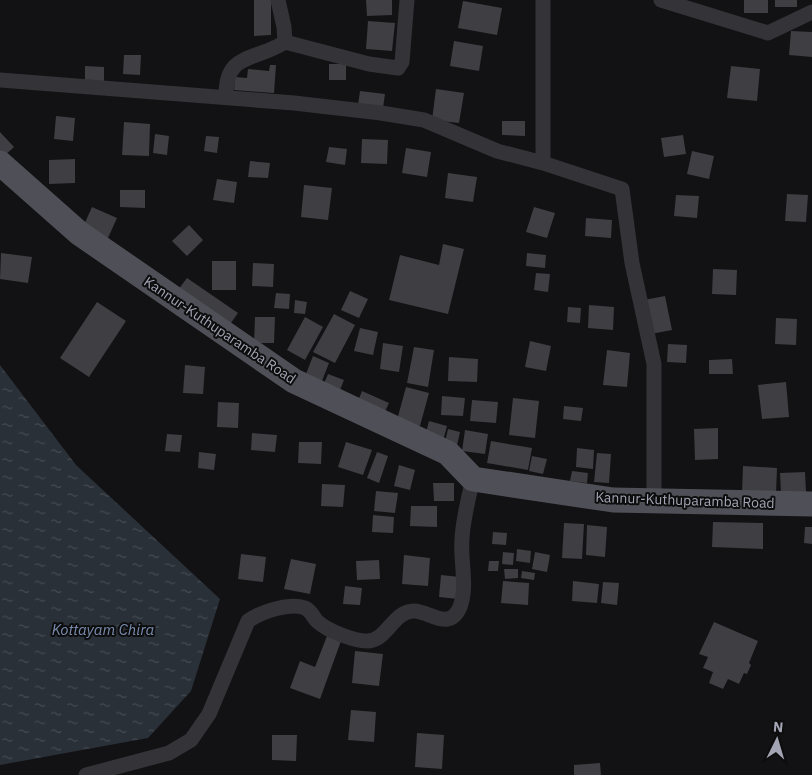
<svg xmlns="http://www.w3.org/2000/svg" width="812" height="775" font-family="'IBM Plex Sans',sans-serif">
<defs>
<pattern id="water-ripples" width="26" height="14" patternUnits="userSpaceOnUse" patternTransform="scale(1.25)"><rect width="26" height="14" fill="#2a3038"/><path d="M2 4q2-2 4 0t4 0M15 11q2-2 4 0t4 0" fill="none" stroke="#464b52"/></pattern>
</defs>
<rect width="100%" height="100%" fill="#121113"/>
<path fill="url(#water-ripples)" d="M0,365L76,465L220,599L191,691L148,738L0,765Z"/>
<path fill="#3e3e43" d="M254,0H271V35L254,36Z
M366,0H392V15L367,16Z
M744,0H768V13H744Z
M775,0H797V7H775Z
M463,1L502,8L497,35L458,28Z
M368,21L395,23L392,51L366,49Z
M791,31L812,32V57L789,55Z
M454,41L483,46L479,71L450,66Z
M124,55H141L140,75L123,74Z
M329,64H346V80H329Z
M270,65H276L274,93L234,90L235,77L247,78L248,69L269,71Z
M85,66L104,67V83H85Z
M731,66L760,69L757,101L727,98Z
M436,89L464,93L459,123L432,120Z
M360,91L385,94L383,108L358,105Z
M56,116L75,118L73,141L54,139Z
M502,121H525V136L502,135Z
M124,122L150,124L149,156L122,155Z
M0,132L14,147L2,158L0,156Z
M155,134L169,136L167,155L153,153Z
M683,135L686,154L664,157L661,138Z
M206,136L219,137L217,153L204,151Z
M362,139L388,140L387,164L361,163Z
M329,147L347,149L345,165L326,162Z
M406,148L431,152L427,177L402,173Z
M692,151L714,156L709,179L687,174Z
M75,159V183L49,184V160Z
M250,161L270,163L268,178L248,177Z
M448,173L477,177L473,202L445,198Z
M217,179L237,182L234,203L213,200Z
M304,185L332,188L328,220L301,217Z
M120,190H145V208L120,207Z
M787,194L808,195L806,222L785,221Z
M676,195L699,196L697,218L674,216Z
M92,207L117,218L108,238L83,227Z
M534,207L555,213L547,238L526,232Z
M586,218L612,220L611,238L585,236Z
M189,225L203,240L187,256L172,241Z
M443,244L464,249L448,314L389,300L400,255L439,265Z
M1,253L32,257L28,283L0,279Z
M527,253L546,255L545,268L526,266Z
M212,261H236V290H212Z
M253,263L274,264L273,287L252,286Z
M713,269L737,270L736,295L712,294Z
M536,273L550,274L548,292L534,290Z
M187,278L238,313L226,330L175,294Z
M350,291L368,299L359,318L341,310Z
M276,293L290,294L289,309L274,308Z
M665,296L672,330L651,334L644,300Z
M295,300L307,302L305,314L294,313Z
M97,302L126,321L89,377L60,358Z
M589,305L614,307L613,330L588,328Z
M568,307L581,308L580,323L567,322Z
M334,314L355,325L335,363L313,352Z
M255,317H275L274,343H254Z
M305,317L323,327L305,360L287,350Z
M776,318L797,319L796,345L775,344Z
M360,328L378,332L373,355L354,351Z
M530,341L551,346L546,371L525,367Z
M383,343L403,346L399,372L380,369Z
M668,344L687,345L686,363L667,362Z
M414,347L434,350L428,387L407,383Z
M607,350L630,353L627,387L603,385Z
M313,356L329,363L322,381L306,374Z
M449,357L478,359L477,382L448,381Z
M732,359L733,374H709V360Z
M185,365L205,367L203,394L183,393Z
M328,374L344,380L338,395L322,388Z
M786,382L789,417L762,419L758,385Z
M406,387L429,393L420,426L397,420Z
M362,391L389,403L382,418L356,406Z
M442,396L465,398L463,416L441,415Z
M513,398L539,401L535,438L509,435Z
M472,400L498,402L496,423L470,421Z
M218,402L239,403L238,428L217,427Z
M564,406L583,408L581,421L563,419Z
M429,421L447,426L442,445L424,440Z
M718,428V459L695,460L694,429Z
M448,429L460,432L456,450L444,447Z
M465,430L488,434L485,454L462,451Z
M252,433L277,435L275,452L251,450Z
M167,434L182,435L180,452L165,451Z
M491,441L532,448L528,470L487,463Z
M299,442H322L321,464L298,463Z
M346,442L372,450L363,475L338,467Z
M577,448L594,450L593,469L576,467Z
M199,452L216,454L214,470L198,468Z
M377,452L388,456L379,483L367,478Z
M597,453L611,454L609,483L594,482Z
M532,456L547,459L543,474L529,471Z
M399,465L415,470L410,490L394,486Z
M743,466L777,468L776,494L742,492Z
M572,471L588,473L587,483L570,481Z
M805,472L806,492L781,493L780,473Z
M433,483H454V501H434Z
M322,484L345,485L343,507L321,506Z
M376,491L398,493L395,513L374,511Z
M411,506H437V527L410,526Z
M373,515L394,517L393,533L372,532Z
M713,522L763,523V549L712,547Z
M564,523L584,524L582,559L562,558Z
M587,525L607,527L605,557L586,555Z
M805,527H812V544L804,543Z
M493,532L507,533L506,545L492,544Z
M517,549L531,551L530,563L516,561Z
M503,552L514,553L513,565L502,564Z
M535,552L550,555L547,572L532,569Z
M241,554L266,557L263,582L238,579Z
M404,555L430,558L428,586L402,584Z
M291,559L316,564L310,594L284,589Z
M379,560L380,579L357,580L356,561Z
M489,561H499L498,571H488Z
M504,569H518V578L505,579Z
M522,571L535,573L534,580L521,578Z
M441,575L460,577L458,599L439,597Z
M503,581L529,583L528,605L501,603Z
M573,581L599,584L597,603L572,601Z
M603,582L619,583L617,605L601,603Z
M345,586L362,588L360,605L343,604Z
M714,622L758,641L749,663L751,665L747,674L744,673L739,684L728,679L723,689L709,683L713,672L703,668L708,657L699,654Z
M327,636L341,641L320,699L290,688L300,661L315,667Z
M355,651L383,654L379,686L352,683Z
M351,710L376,712L374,742L348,740Z
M417,733L444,735L442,769L415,767Z
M272,735H297L296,761L272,760Z
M600,763L601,775H574V765Z"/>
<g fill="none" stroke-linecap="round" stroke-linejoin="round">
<path stroke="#333338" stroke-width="15" d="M543,0V163L622,189L632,263L654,364V501
M661,0L768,33L812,12
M285,42L369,64L398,68L402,62L407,0
M0,80L294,103L381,113L424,120L497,151L543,163
M226,97C225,52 254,62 285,42L284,27L278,0
M86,775L169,753L191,740L209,714L248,621C261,612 289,602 305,608C312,611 313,618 318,622C328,631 354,641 367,641C387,641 393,611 414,611C430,611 449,632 460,607C468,586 460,561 462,539C463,519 468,499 473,479"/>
<path stroke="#4f4f57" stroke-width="25" d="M0,163L79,233L294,381L448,453L473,479L613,500L812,504"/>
</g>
<g text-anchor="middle" stroke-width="4" stroke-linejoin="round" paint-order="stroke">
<g font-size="14" fill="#a3a5b4" stroke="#0d0d0e">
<text transform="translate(220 330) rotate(34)" y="5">Kannur-Kuthuparamba Road</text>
<text transform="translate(685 500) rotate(2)" y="5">Kannur-Kuthuparamba Road</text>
</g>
<g font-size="15" font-style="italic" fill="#7a8daf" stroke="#0d0d0e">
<text x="103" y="635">Kottayam Chira</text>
</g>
</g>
<g transform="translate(777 740) rotate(5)" stroke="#0d0d0e" stroke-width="4" paint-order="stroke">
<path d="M0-4L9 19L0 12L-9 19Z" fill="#a3a5b4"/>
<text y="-8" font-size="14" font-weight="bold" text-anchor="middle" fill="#a3a5b4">N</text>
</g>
</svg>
